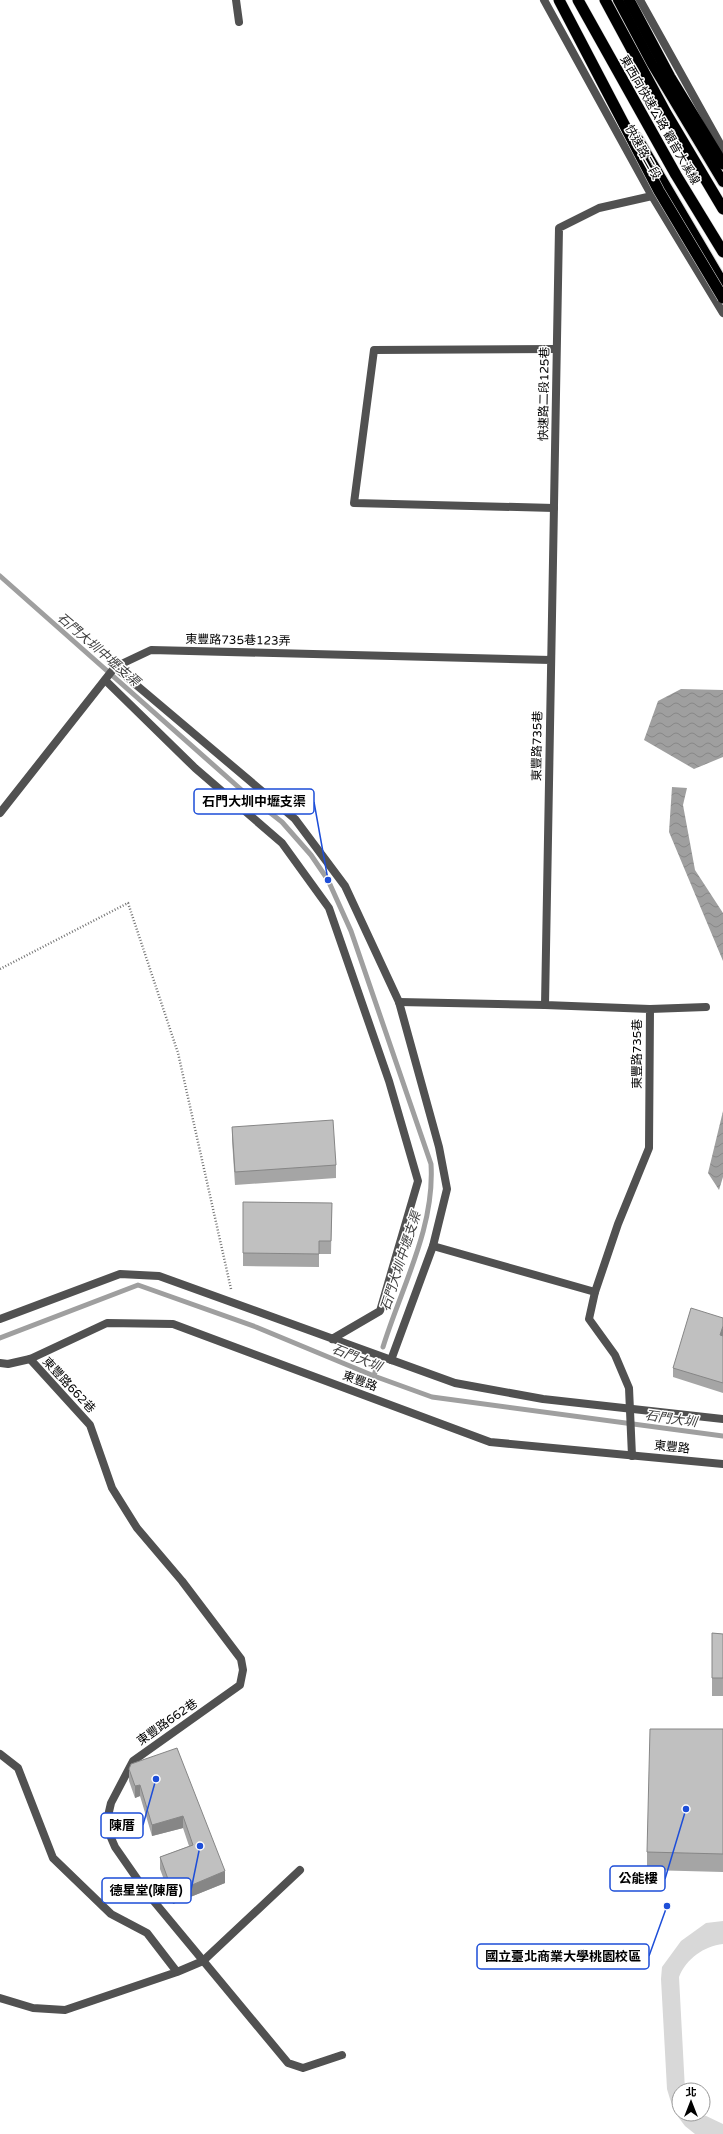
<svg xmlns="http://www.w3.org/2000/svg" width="723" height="2134" font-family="'Varela Round','Noto Sans TC',sans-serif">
<defs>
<pattern id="water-waves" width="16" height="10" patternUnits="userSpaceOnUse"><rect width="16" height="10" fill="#9f9f9f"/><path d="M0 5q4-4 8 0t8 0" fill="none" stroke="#878787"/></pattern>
</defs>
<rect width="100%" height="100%" fill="#fff"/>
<path fill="#d8d8d8" d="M723,1921V1944C704,1946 686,1959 679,1977L685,2090H679V2114H702L723,2124V2134H695L685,2126L676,2114L670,2099L667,2089L661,1979L662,1967L681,1941L706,1923Z"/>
<path fill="url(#water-waves)" d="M681,689L723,690V757L694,769L644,740L658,701Z
M672,787L687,788L683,805L695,870L723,913V961L669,832Z
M723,1111V1177L719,1190L708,1173Z"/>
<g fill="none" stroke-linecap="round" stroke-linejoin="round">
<path stroke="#9f9f9f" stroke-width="5" d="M0,576L245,793L282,822L311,855L328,880L351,931L431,1164C435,1228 401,1288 383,1347
M0,1338L138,1285L256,1327L374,1376L432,1397L723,1436
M374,1376L377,1365"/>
<g stroke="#dbdbdb" stroke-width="12">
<path id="primary" d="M618,0L652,64L723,182
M637,137L723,283"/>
</g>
<g stroke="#dbdbdb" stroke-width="12">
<path id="trunk" d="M578,0L676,175L723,252
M605,0L666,113L723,209
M629,0L670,77L723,164"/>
</g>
<path stroke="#737373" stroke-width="2.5" stroke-dasharray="1 2" stroke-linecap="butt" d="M0,969L128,903L178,1053L231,1289"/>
<path stroke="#515151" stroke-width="8" d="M236,0L239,22
M544,0L652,196L723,313
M640,0L723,149
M554,508L354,503L374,350L556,349
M105,680L195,768L282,843L329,908L389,1081L418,1181L380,1311L332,1339
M399,1002L545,1005
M650,1009L706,1007
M433,1246L595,1292
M0,1319L120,1274L159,1276L455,1383L543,1399L723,1419
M30,1359L90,1425L112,1488L137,1528L182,1581L241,1659L243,1670L240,1685L133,1761L111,1803L108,1816L109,1833L115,1847L147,1893L288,2063L303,2068L342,2055"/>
<path stroke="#515151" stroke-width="8" d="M115,667L295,819L345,886L399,1002L439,1147L447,1189L433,1246L391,1360
M0,813L115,667L151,650L551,660
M632,1456L629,1388L615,1355L589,1319L595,1292L618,1224L649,1148L650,1009L545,1005L559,228L599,208L652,196
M0,1754L18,1768L53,1858L111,1914L147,1933L177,1972L65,2010L33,2008L0,1998
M177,1972L203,1961L300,1870"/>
<path stroke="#515151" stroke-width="8" d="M0,1363L8,1364L30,1359L107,1323L173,1324L490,1442L723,1464"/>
<use href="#primary" stroke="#000" stroke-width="10"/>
<use href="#trunk" stroke="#000" stroke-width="11"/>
<g stroke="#dbdbdb" stroke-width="12" stroke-linecap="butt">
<path id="trunk-bridge" d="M559,0L659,191L723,298"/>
</g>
<use href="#trunk-bridge" stroke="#000" stroke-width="11"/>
</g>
<path fill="#a5a5a5" d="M232,1127L336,1165V1178L235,1185L232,1140Z
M243,1202L332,1203L331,1254H319V1267L243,1266Z
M723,1318V1393L673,1377V1368Z
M712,1633L723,1634V1696H712Z
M723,1729V1872L647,1870V1852Z
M177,1748L225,1883L173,1904L160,1869V1857L189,1846L183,1828L152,1836L140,1796L135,1798L129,1781V1769Z"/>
<path fill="#868686" d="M723,1326V1336L720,1335Z
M140,1785V1796L135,1798V1786Z
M183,1816V1828L152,1836V1825Z
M225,1871V1883L173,1904V1893Z"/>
<path fill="#c0c0c0" stroke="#868686" d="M333,1120L336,1165L235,1172L232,1127Z
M243,1202L332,1203L331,1241H319V1254L243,1253Z
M691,1308L723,1318V1326L720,1335L723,1336V1383L673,1368Z
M712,1633L723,1634V1678H712Z
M650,1729H723V1854L647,1852Z
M177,1748L225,1871L173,1893L160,1857L193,1845L183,1816L152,1825L140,1785L135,1786L129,1769L131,1764Z"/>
<g text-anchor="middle" stroke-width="3" stroke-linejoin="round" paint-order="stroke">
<g font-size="12" fill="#000" stroke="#fff">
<text transform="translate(660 120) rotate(60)" y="4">東西向快速公路 觀音大溪線</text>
<text transform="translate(643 152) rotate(61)" y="4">快速路二段</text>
<text transform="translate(544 394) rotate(-89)" y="4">快速路二段125巷</text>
<text transform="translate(238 640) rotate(1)" y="4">東豐路735巷123弄</text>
<text transform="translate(537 746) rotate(-89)" y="4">東豐路735巷</text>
<text transform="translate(637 1054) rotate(-90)" y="4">東豐路735巷</text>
<text transform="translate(360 1381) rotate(20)" y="4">東豐路</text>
<text transform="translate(69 1385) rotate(47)" y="4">東豐路662巷</text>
<text transform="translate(672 1447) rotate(6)" y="4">東豐路</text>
<text transform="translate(167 1722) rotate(-35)" y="4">東豐路662巷</text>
</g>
<g font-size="13" font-style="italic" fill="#404040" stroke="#fff">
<text transform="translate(99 649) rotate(41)" y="5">石門大圳中壢支渠</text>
<text transform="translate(400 1261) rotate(-72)" y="5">石門大圳中壢支渠</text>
<text transform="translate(357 1357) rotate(22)" y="5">石門大圳</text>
<text transform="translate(671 1418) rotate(8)" y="5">石門大圳</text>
</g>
</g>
<path fill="none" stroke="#1d4ed8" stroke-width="1.5" d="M328 880L314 802M156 1779L143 1825M686 1809L665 1879M200 1846L191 1890M667 1906L649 1956"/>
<g fill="#1d4ed8" stroke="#fff" stroke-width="1.5">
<circle cx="328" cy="880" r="4"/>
<circle cx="156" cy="1779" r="4"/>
<circle cx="686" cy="1809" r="4"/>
<circle cx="200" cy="1846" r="4"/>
<circle cx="667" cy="1906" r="4"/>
</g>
<g fill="#fff" stroke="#1d4ed8" stroke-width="1.5">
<rect x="194" y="789" width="120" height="25" rx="4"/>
<rect x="101" y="1813" width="42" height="25" rx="4"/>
<rect x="610" y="1866" width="55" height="25" rx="4"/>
<rect x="102" y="1878" width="89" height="25" rx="4"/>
<rect x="477" y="1944" width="172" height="25" rx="4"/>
</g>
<g font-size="13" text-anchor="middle" font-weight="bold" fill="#000">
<text x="254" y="806">石門大圳中壢支渠</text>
<text x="122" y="1830">陳厝</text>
<text x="638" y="1883">公能樓</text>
<text x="146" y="1895">德星堂(陳厝)</text>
<text x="563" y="1961">國立臺北商業大學桃園校區</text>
</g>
<g transform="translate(691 2102)"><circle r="19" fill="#ffffff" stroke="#999999"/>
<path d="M0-3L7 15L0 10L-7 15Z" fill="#000000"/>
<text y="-6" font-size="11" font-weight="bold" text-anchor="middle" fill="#000000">北</text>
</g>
</svg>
